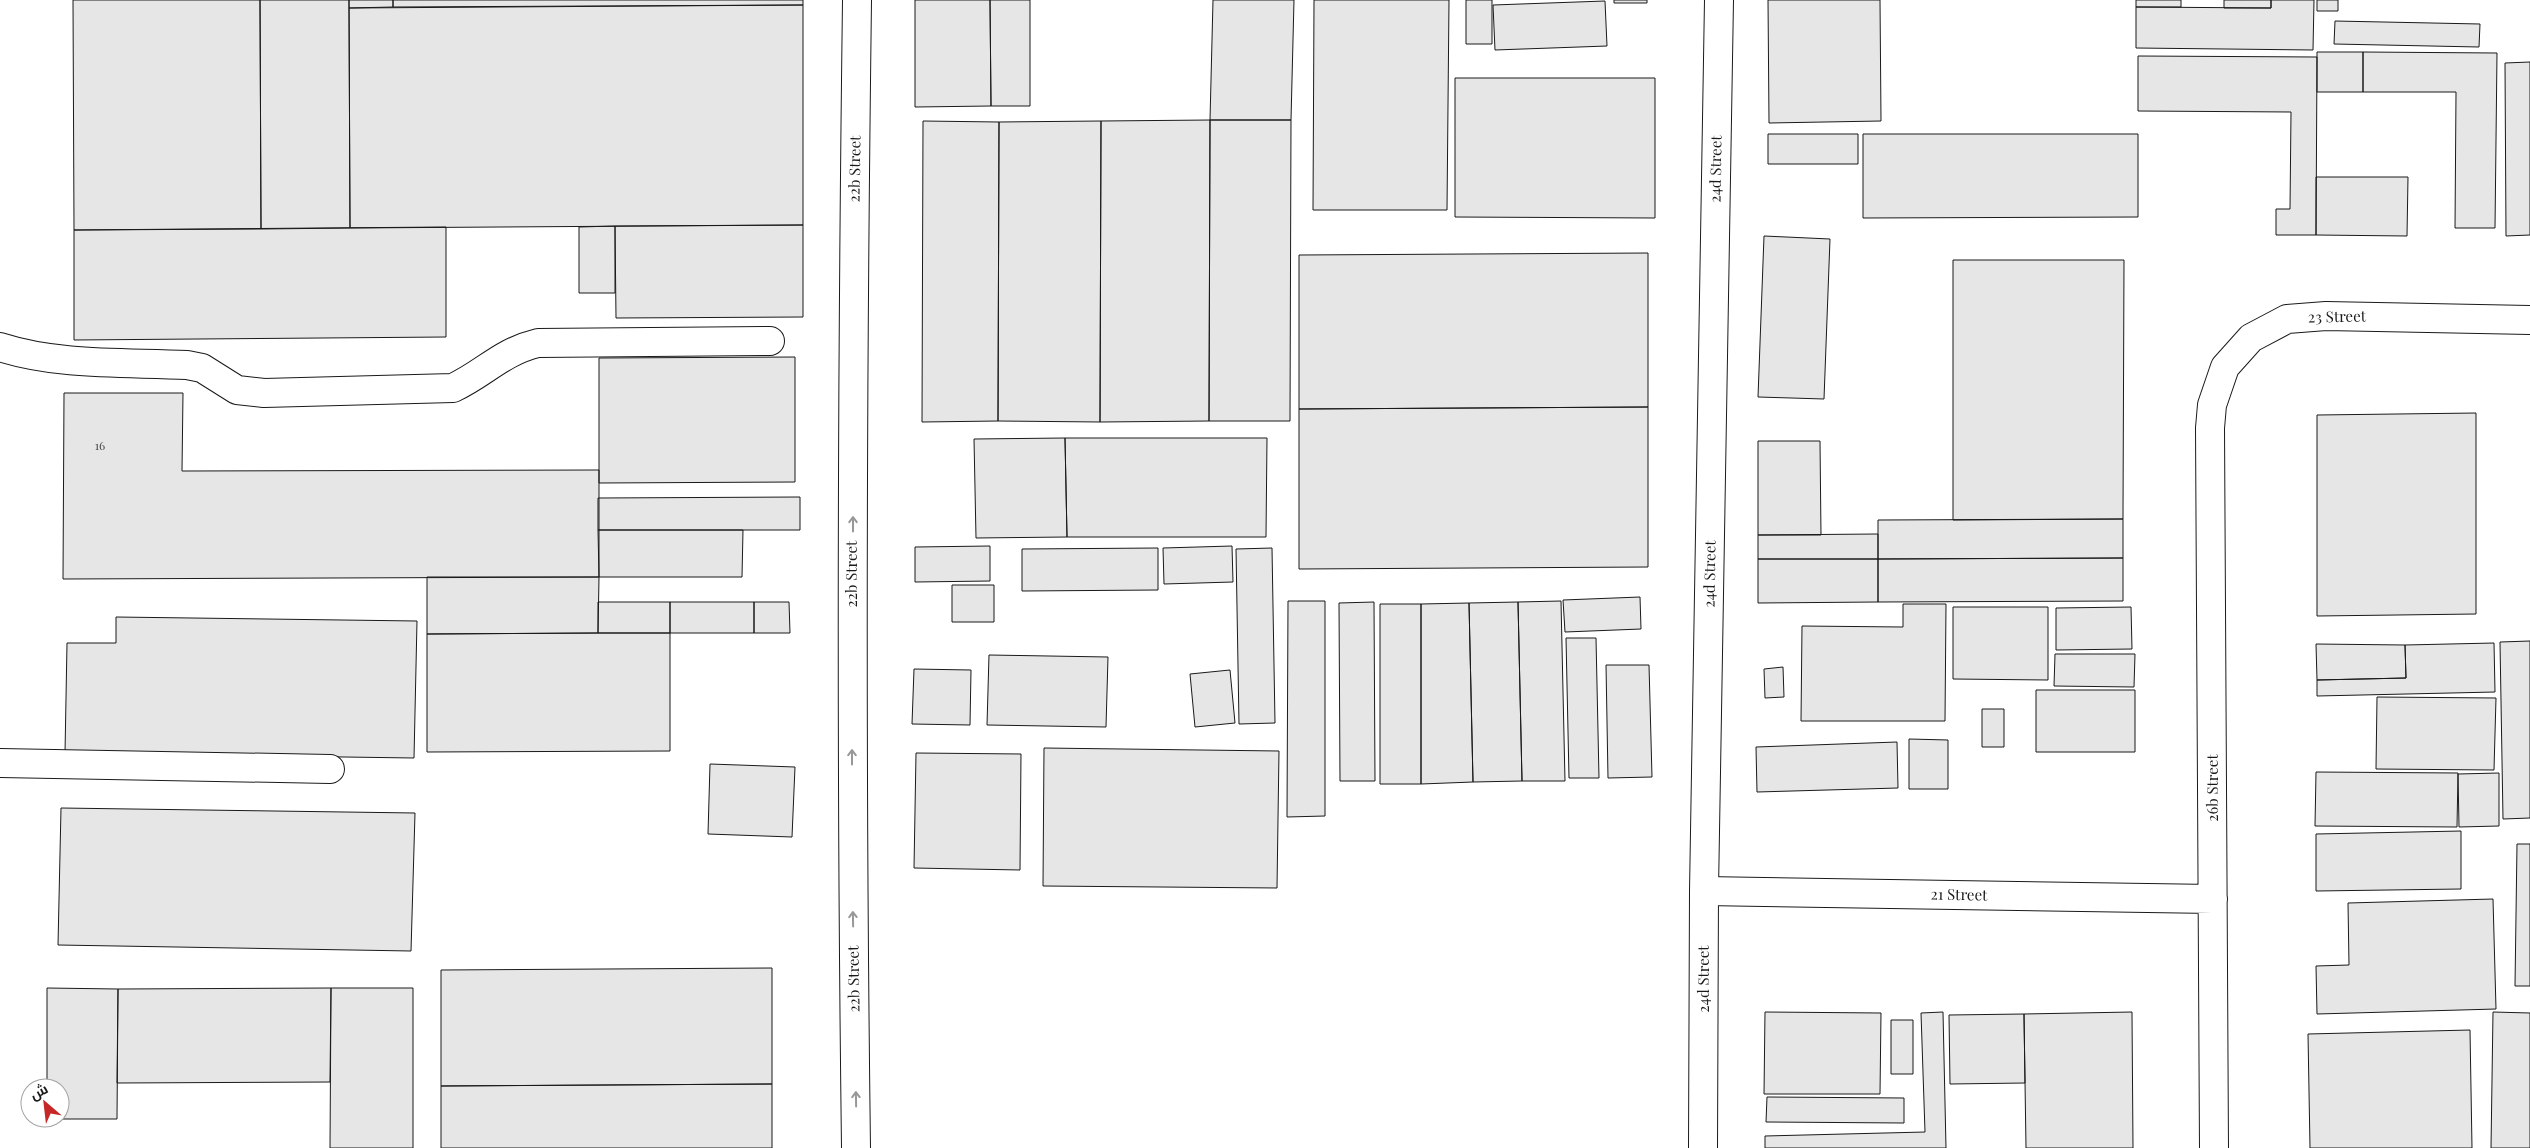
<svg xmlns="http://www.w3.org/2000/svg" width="2530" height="1148" font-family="'Playfair Display',Cairo,serif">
<rect width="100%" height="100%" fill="#fff"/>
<path fill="#e6e6e6" stroke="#1a1a1a" d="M73,0H260L261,229L74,230Z
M260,0H349L350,228L261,229Z
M349,0H393V7L349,8Z
M393,0H803V5L393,7Z
M915,0H990L991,106L915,107Z
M990,0H1030V106H991Z
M1213,0H1294L1291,120H1210Z
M1314,0H1449L1447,210H1313Z
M1466,0H1492V44H1466Z
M1614,0H1647V3H1614Z
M1768,0H1880L1881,121L1769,123Z
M2136,0H2181V7H2136Z
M2224,0H2271V8H2224Z
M2271,0H2314L2313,50L2136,48V7L2271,8Z
M2317,0H2338V11H2317Z
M1605,1L1607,46L1495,50L1493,5Z
M803,5V225L350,228L349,8Z
M2335,21L2480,24L2479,47L2334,44Z
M2317,52H2363V92H2317Z
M2363,52L2497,53L2495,228H2455L2456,92H2363Z
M2138,56L2317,57L2316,235H2276V209H2290L2291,112L2138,111Z
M2530,62V235L2506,236L2505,63Z
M1455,78H1655V218L1455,217Z
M1210,120L1209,421L1100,422L1101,121Z
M1210,120H1291L1290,421H1209Z
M923,121L999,122L998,421L922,422Z
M1101,121L1100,422L998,421L999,122Z
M1768,134H1858V164H1768Z
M1863,134H2138V217L1863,218Z
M2316,177H2408L2407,236L2316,235Z
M803,225V317L616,318L615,226Z
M615,226V293H579V227Z
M446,227V337L74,340V230Z
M1764,236L1830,239L1824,399L1758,397Z
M1648,253V407L1299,409V255Z
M1953,260H2124L2123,519L1953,520Z
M795,357V482L599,483V358Z
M64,393H183L182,471L599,470V577L63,579Z
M1648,407V567L1299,569V409Z
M2476,413V614L2317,616V415Z
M1065,438H1267L1266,537H1067Z
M1065,438L1067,537L976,538L974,439Z
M1758,441H1820L1821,535H1758Z
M800,497V530H598V498Z
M2123,519V558L1878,559V520Z
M598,530H743L742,577H599Z
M1878,534V559H1758V535Z
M990,546V581L915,582V547Z
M1232,546L1233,582L1164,584L1163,548Z
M1158,548V590L1022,591V549Z
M1272,548L1275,723L1239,724L1236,549Z
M2123,558V601L1878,602V559Z
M1758,559H1878V602L1758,603Z
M427,577H599L598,633L427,634Z
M952,585H994V622H952Z
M1640,597L1641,629L1565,632L1563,600Z
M1288,601H1325V816L1287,817Z
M1561,601L1565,781H1522L1518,602Z
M598,602H670V633H598Z
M670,602H754V633H670Z
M754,602H789L790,633H754Z
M1374,602L1375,781H1340L1339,603Z
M1518,602L1522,781L1473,782L1469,603Z
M1469,603L1473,782L1421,784V604Z
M1380,604H1421V784H1380Z
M1903,604H1946L1945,721H1801L1802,626L1903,627Z
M1953,607H2048V680L1953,679Z
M2131,607L2132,649L2056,650V608Z
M116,617L417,621L414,758L65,753L67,643H116Z
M598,633H670V751L427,752V634Z
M1566,638H1596L1599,778H1569Z
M2530,641V818L2503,819L2500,642Z
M2494,643L2495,692L2317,696V680L2406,678L2405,645Z
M2316,644L2405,645L2406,678L2317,680Z
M2055,654H2135L2134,687L2054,686Z
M989,655L1108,657L1106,727L987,725Z
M1606,665H1649L1652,777L1608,778Z
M1783,667L1784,697L1765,698L1764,669Z
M914,669L971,670L970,725L912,724Z
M1230,670L1235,723L1195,727L1190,674Z
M2036,690H2135V752H2036Z
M2377,697L2496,698L2494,770L2376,769Z
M1982,709H2004V747H1982Z
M1909,739L1948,740V789H1909Z
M1897,742L1898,788L1757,792L1756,747Z
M1044,748L1279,751L1277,888L1043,886Z
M916,753L1021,754L1020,870L914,868Z
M710,764L795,767L792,837L708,834Z
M2316,772L2458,773L2457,827L2315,826Z
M2499,773V826L2459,827L2458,774Z
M61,808L415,813L411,951L58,945Z
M2461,831V889L2316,891V834Z
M2517,844H2530V986H2515Z
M2493,899L2496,1009L2317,1014L2316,966L2349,965L2348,903Z
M772,968V1084L441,1086V970Z
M47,988L118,989L117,1119H47L60,1118V1088H47Z
M331,988L330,1082L117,1083L118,989Z
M331,988H413V1148H330Z
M1765,1012L1881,1013L1880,1094H1764Z
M1943,1012L1946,1148H1765V1136L1925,1132L1921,1013Z
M2132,1012L2133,1148H2026L2024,1014Z
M2493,1012L2530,1013V1148H2491Z
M2024,1014L2025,1083L1950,1084L1949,1015Z
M1891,1020H1913V1074H1891Z
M2470,1030L2472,1148H2310L2308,1034Z
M772,1084V1148H441V1086Z
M1767,1097L1904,1098V1123L1766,1122Z"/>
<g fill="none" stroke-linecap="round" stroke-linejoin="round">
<g stroke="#1a1a1a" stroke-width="30">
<path id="minor" d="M0,347C59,366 126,362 187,365L202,368L237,390L264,393L453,388C485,373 501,352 538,343L770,341
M0,763L330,769
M1704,891L2213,899
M856,1148C851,765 852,383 857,0
M1703,1148L1704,891L1719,0
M2214,1148L2210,428L2212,405L2225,367L2251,338L2287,319L2326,316L2530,320"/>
</g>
<use href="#minor" stroke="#fff" stroke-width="28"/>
</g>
<defs><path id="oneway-shaft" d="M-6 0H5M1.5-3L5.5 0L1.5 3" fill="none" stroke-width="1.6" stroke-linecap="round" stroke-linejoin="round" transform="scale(1.25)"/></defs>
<g stroke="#989898">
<use href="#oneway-shaft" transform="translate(853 524) rotate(-90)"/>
<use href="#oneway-shaft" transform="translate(852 757) rotate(-90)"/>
<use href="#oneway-shaft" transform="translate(853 919) rotate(-91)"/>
<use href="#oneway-shaft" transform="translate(856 1099) rotate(-91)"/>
</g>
<g text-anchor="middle" stroke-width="4" stroke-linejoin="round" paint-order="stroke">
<g font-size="12" fill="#4d4d4d">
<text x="100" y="450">16</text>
</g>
<g font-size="15" fill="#1a1a1a" stroke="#fff">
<text transform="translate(855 169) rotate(-89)" y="5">22b Street</text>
<text transform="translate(1716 169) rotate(-89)" y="5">24d Street</text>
<text transform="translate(2337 317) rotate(-1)" y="5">23 Street</text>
<text transform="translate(852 574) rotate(-90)" y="5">22b Street</text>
<text transform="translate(1710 574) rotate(-89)" y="5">24d Street</text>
<text transform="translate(2213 788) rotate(-90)" y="5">26b Street</text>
<text transform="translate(1959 895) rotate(1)" y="5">21 Street</text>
<text transform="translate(854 979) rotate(-91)" y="5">22b Street</text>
<text transform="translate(1704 979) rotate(-90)" y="5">24d Street</text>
</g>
</g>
<g transform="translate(45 1103) rotate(332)"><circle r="24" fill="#ffffff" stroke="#a3a3a3"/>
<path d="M0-4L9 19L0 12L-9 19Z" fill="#c62828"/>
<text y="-8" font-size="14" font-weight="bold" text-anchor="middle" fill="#1a1a1a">ش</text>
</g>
</svg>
